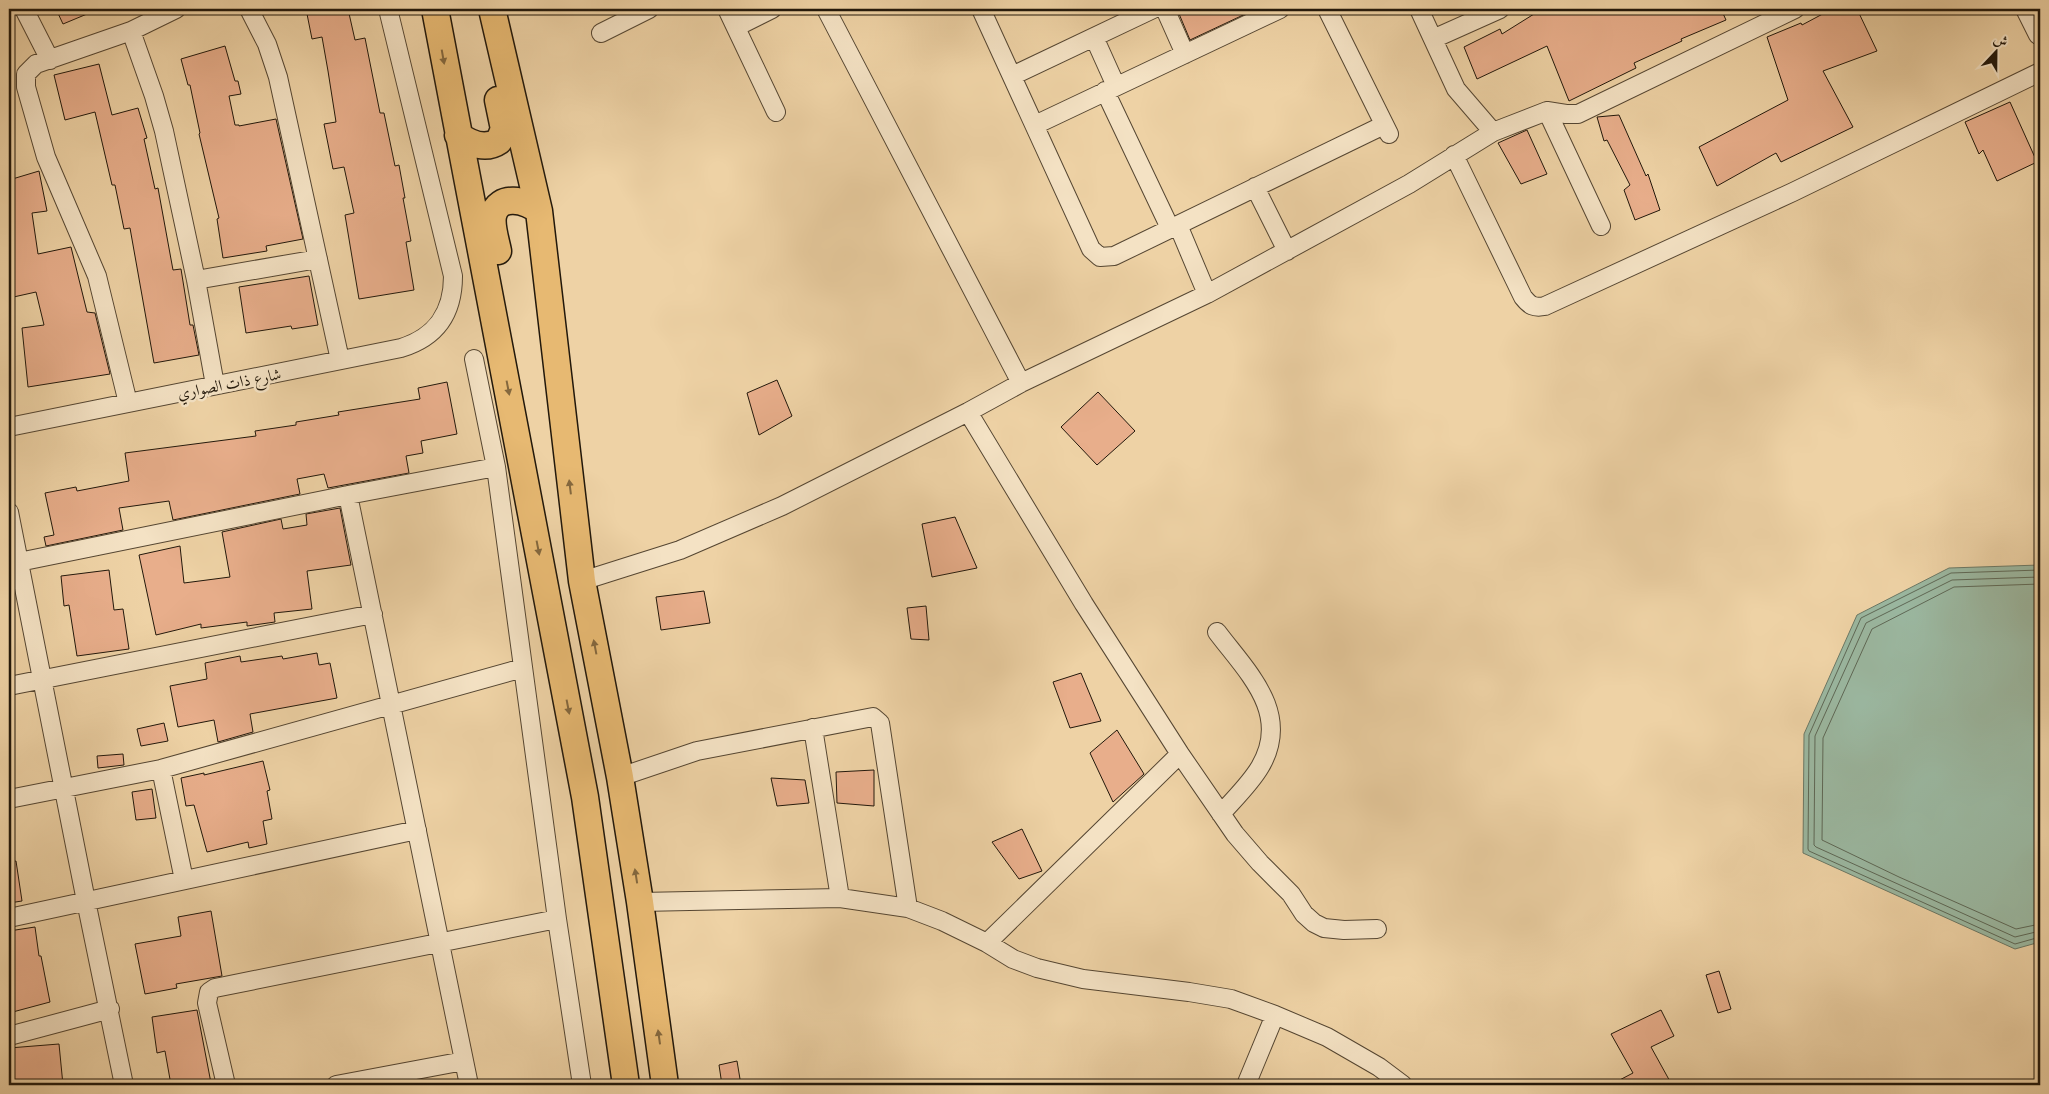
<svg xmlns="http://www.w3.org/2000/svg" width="2049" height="1094" font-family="'IM FELL Double Pica',Amiri,serif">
<rect width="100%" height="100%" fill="#eed2a5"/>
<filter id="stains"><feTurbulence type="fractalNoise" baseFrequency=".004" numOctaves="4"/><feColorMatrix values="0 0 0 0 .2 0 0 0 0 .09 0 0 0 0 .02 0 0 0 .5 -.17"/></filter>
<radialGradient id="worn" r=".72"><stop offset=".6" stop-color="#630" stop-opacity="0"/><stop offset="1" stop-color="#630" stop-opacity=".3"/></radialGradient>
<path fill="#9bb8a1" stroke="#6b7865" d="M2040,565V942L2015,949L1803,853L1804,734L1857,615L1949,568Z"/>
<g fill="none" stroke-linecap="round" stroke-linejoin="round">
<path stroke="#5e6856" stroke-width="1" d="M2040,570L1951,573L1861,618L1809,735L1808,849L1809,851L2015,944L2040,937
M2040,577L1952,580L1866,623L1815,736L1814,845L1816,847L2015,937L2040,931
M2040,584L1954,587L1872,629L1823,738L1822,840L1899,877L2016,929L2040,924"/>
</g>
<path fill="#e8ae8b" stroke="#22180b" d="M56,9H99L63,24Z
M306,9H348L355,40L365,38L380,113H384L395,166L399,165L405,198H403L411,241L406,242L414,290L359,299L345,215L354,213L344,167L333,169L324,124L336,122L328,71L322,37L312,39Z
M1177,9H1256L1190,40Z
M1542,9H1721L1726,20L1681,39L1682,41L1634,63L1636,68L1569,101L1547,46L1477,79L1464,47L1500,29L1502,34Z
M1832,9H1857L1877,51L1823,71L1853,127L1781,162L1776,153L1717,186L1699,147L1788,100L1767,37L1801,23L1802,25Z
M225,46L235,81H238L241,94L229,96L235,125H239V126L276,119L303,239L266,246L267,251L223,258L217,219L219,218L199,134L200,133L190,85H188L181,59Z
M99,64L112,115L138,108L147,138L144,139L155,189L158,188L173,270L181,269L190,325H193L199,355L154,363L130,228L124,229L115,185H112L95,112L65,120L54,75Z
M2010,102L2037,162L1997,181L1983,150L1979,154L1965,122Z
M1619,115L1646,176L1648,174L1660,210L1635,220L1624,190L1630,185L1607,140L1604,141L1597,117Z
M1527,130L1547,174L1521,184L1498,143Z
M39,171L47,211L32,213L38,254L71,247L87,312L95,313L110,374L28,387L22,328L44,325L36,292L9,298V180Z
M309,276L318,325L292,329L291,326L246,333L239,287Z
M777,380L792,416L759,435L747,393Z
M447,382L457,434L421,441L423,453L406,456L409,473L328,488L324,474L297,479L300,494L173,520L169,501L119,508L123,530L46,546L44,537L54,535L45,493L76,487L77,491L129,481L125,453L256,436L255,431L296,425V422L339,415L338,412L420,399L418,388Z
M1098,392L1135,431L1097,465L1061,427Z
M340,508L351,565L307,571L312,609L274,613L275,622L247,626V622L201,628V624L156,635L139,555L180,546L184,583L230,577L222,532L281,519L283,529L307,525L306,514Z
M955,517L977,568L932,577L922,524Z
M109,570L114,610L123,609L129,649L77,656L69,605L64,606L61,576Z
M704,591L710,623L661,630L656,597Z
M926,606L929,640L911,639L907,608Z
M317,653L319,665L330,663L337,698L250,714L253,732L218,742L214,720L178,727L170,686L207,679L205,663L240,656L241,662L282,656L283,659Z
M1081,673L1101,721L1070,728L1053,682Z
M164,723L168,741L141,746L137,729Z
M1117,730L1144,774L1113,802L1090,753Z
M123,754L124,765L98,768L97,756Z
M263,761L270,790L267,791L272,819L263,821L267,844L249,848L248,842L207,852L194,805L186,806L181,778L204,773V775Z
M874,770V806L837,803L836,772Z
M771,778L805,780L809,803L777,806Z
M152,789L156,818L136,820L132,792Z
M1022,829L1042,871L1019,879L992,842Z
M16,861L22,901L9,903V862Z
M211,911L222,976L176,984L177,988L145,994L135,944L181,936L178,917Z
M35,927L39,956H41L50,1002L9,1013V931Z
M1719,971L1731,1009L1718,1013L1706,975Z
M197,1010L211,1083L195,1085H171L165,1051L157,1053L152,1017Z
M1661,1010L1674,1036L1651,1047L1672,1085H1610L1633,1073L1611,1034Z
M59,1044L63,1085H9V1048Z
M737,1061L741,1085H722L719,1065Z"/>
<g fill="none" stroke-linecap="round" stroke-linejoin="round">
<g stroke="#554632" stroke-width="20">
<path id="street" d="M24,9L50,60
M249,9L267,44L278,77L340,360
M727,9L776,112
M826,9L1021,383
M981,9L1091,249L1100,257L1114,256L1384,125
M1165,9L1185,54
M1327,9L1389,134
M1419,9L1456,89L1493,132
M2025,9L2038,35
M736,27L772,9
M131,31L154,96L164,131L196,280L215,385
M601,33L649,9
M1094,37L1116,86
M1433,39L1500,9
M1012,76L1153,9
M1105,91L1170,228
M1547,111L1601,226
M1035,125L1280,9
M1454,155L1523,297C1530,306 1534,308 1545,306L1793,192L2040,72
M1255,187L1287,251
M1178,225L1207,294
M196,280L318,259
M474,359L496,467L557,919L582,1085
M128,403L97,276L46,157L26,87V74L36,64L131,31L176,9
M968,412L1084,604L1180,754L1235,834L1260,863L1291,894L1304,914L1314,923L1324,928L1344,930L1377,929
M9,427L401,348C437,337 453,312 453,276L388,9
M348,495L469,1085
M9,512L86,901L124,1085
M9,564L348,495L496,467
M582,581L680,550L782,506L968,412L1021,383L1207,294L1409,184L1493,132L1547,111L1566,114H1578L1795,9
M1217,632C1247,672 1292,713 1260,767C1250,784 1234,799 1221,814
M9,686L373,614
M813,728L840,898
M161,769L184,880
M620,777L697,751L873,717L880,723L908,908
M9,799L161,769L523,668
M640,902L840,898L908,908L942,921L987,943L1013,959L1037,968L1083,979L1189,992L1231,999L1275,1015L1327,1037L1379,1067L1403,1085
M9,918L417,830
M987,943L1180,754
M9,1036L110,1009
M226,1085L207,1003L209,992L215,988L557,919
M336,1085L464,1061
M1246,1085L1275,1015"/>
</g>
<g stroke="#22180b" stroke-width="29">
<path id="primary" d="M435,9L585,797L626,1085
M492,9L539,211L582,581L620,777L640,902L665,1085
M458,135C470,144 486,150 499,141L504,129L498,100
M498,251C496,241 491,226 493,216C498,193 527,200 539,211"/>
</g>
<use href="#street" stroke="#f4e2c4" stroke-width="18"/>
<use href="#primary" stroke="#e7b972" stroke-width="26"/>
</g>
<defs><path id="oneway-solid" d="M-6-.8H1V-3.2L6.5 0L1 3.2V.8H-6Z" transform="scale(1.25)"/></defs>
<g fill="#84683e">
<use href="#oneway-solid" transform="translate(443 57) rotate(80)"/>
<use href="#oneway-solid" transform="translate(508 388) rotate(79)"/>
<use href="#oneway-solid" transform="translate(570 487) rotate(-97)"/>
<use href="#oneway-solid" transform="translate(538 548) rotate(79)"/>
<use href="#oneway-solid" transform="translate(595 647) rotate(-101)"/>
<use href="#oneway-solid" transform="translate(568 707) rotate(79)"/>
<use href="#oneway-solid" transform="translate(636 876) rotate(-99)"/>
<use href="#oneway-solid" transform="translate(659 1037) rotate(-98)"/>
</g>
<g text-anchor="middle" stroke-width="5" stroke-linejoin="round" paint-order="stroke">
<g font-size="16" fill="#22180b" stroke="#f4e2c4">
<text transform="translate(229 383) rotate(-11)" y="6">شارع ذات الصواري</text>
</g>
</g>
<rect width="2049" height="1094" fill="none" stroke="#eed2a5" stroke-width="30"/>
<rect x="10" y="10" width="2029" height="1074" fill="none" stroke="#22180b" stroke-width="2.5"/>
<rect x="15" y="15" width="2019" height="1064" fill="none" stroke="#22180b"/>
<g transform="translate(1996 52) rotate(22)" stroke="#f4e2c4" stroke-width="4" paint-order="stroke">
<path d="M0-4L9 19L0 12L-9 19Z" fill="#22180b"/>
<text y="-8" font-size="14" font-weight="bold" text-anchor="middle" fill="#22180b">ش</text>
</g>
<rect width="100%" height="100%" filter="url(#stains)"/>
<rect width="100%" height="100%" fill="url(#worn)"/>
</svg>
